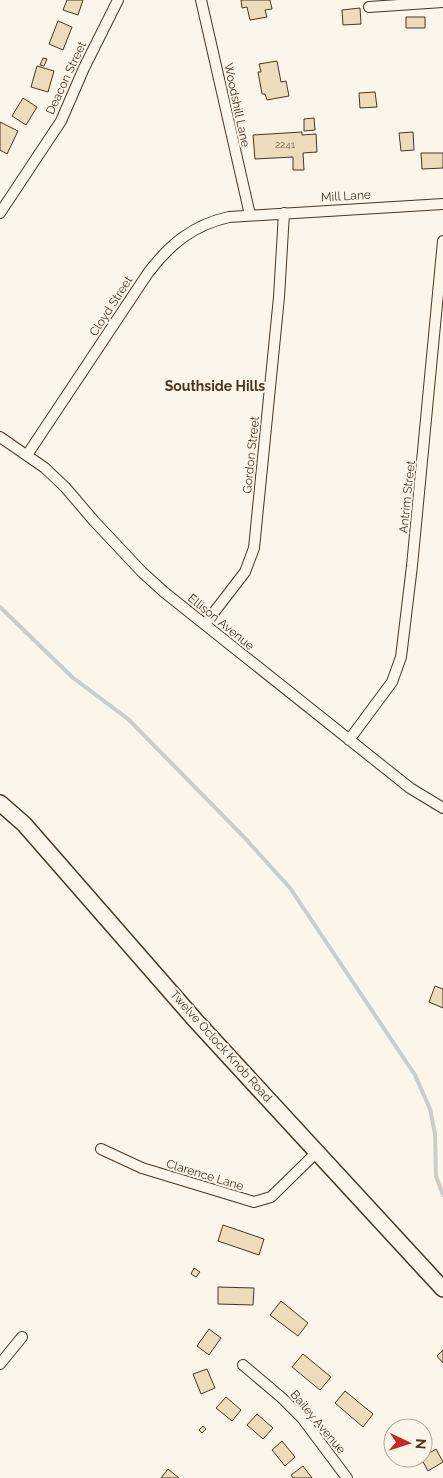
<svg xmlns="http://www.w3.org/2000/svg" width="443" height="1478" font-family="Raleway,sans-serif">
<rect width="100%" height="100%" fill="#fbf6e9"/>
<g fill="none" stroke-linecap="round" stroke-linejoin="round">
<path stroke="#c9cecd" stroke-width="4" d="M0,607L72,677L128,719L243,836L290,888L415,1075L430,1109L435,1134L436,1176L443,1195"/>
</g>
<path fill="#ecdcbc" stroke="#4a3520" d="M67,0H83L78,15L63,10Z
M241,0H270L272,9L265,10L267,17L250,20L247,7L242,8Z
M360,8L361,24L343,25L342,10Z
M406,17H425V28H406Z
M58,21L72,27L63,50L49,44Z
M43,58L47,59L44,66L40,65Z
M277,61L281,82L286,81L289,96L267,100L265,94H262L258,72H261L259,64Z
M37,66L54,71L48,92L31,87Z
M375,92L377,107L360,108L359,93Z
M23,98L37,107L26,125L12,116Z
M314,118L315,130L304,131V119Z
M0,122L18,131L7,154L0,150Z
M302,132V135L316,134L317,152L303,153L304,170H293V157L255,159L253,135Z
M413,132L414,150L401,151L399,133Z
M421,153H443V168L422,169Z
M435,986L443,989V1008L429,1002Z
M223,1225L264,1239L259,1255L218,1241Z
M194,1268L200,1272L196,1277L191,1274Z
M218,1287L254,1288L253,1305L218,1304Z
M281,1301L308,1323L298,1336L270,1315Z
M209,1329L221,1338L209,1355L197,1346Z
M443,1350V1363L437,1356Z
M303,1354L331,1377L320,1390L292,1367Z
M207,1369L215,1388L201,1394L193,1374Z
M345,1391L373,1414L363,1427L335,1403Z
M226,1397L241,1410L232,1421L216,1408Z
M257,1414L273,1428L263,1439L247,1425Z
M203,1426L206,1429L202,1433L199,1430Z
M282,1441L295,1457L285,1466L272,1450Z
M436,1449L443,1462L428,1471L421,1458Z
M303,1466L312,1478H293L291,1475Z
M168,1469L179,1478H161Z"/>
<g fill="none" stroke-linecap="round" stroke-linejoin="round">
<g stroke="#4a3520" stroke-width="12">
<path id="street" d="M201,0L250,215
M369,7L443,2
M0,213L61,121L84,68L118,0
M0,437L45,468L65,487L94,521L142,572L164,592L410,788L443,808
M27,455L148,273C170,244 193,225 229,217L443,204
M205,624L245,572L254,548L279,297L284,213
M349,740L392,682L401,657L412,566L443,241
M101,1149L142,1168L254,1202L271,1197L317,1152
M0,1364L22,1337
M243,1365L282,1398L302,1418L347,1478"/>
</g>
<g stroke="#4a3520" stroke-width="18">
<path id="secondary" d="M0,803L24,824L196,1021L443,1289"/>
</g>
<use href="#street" stroke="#fbf6e9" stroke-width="10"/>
<use href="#secondary" stroke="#fbf6e9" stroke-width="15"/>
</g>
<g text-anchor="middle" stroke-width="4" stroke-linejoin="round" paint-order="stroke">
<g font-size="10" fill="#725f47">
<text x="285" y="148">2241</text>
</g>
<g font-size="12" fill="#4a3520" stroke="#fbf6e9">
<text transform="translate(66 78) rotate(-65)" y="4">Deacon Street</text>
<text transform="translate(237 105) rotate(78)" y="4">Woodshill Lane</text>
<text transform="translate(346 196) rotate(-3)" y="4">Mill Lane</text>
<text transform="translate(111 306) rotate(-57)" y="4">Cloyd Street</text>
<text transform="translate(251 455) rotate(-84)" y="4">Gordon Street</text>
<text transform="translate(407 497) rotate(-84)" y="4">Antrim Street</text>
<text transform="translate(221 622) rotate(39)" y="4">Ellison Avenue</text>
<text transform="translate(221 1046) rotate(48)" y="4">Twelve Oclock Knob Road</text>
<text transform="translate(205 1175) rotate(17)" y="4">Clarence Lane</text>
<text transform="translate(318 1422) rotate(50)" y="4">Bailey Avenue</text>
</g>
<g font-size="14" font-weight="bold" fill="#4a3520" stroke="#fbf6e9">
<text x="215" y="391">Southside Hills</text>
</g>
</g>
<g transform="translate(408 1443) rotate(94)"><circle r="24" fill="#fbf6e9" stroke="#b4a999"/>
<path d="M0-4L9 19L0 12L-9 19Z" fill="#c62828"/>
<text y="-8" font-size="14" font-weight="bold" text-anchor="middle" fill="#4a3520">N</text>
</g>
</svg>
